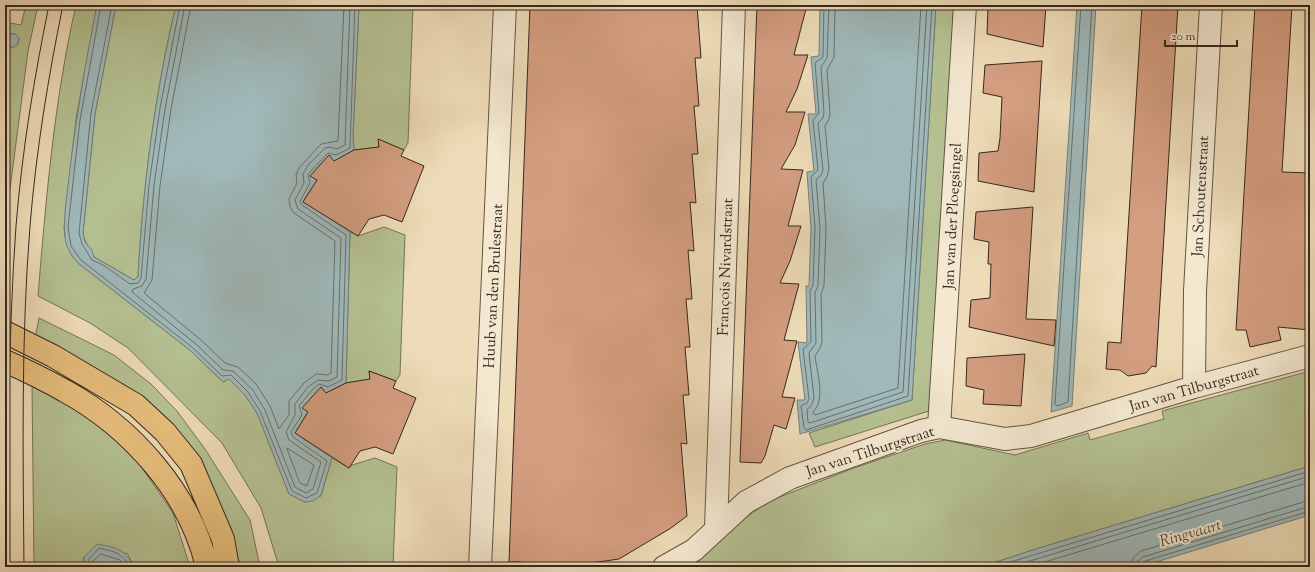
<svg xmlns="http://www.w3.org/2000/svg" width="1315" height="572" font-family="'Sorts Mill Goudy',serif">
<rect width="100%" height="100%" fill="#eedcb8"/>
<filter id="stains"><feTurbulence type="fractalNoise" baseFrequency=".005" numOctaves="4"/><feColorMatrix values="0 0 0 0 .2 0 0 0 0 .09 0 0 0 0 .02 0 0 0 .5 -.17"/></filter>
<radialGradient id="worn" r=".72"><stop offset=".6" stop-color="#630" stop-opacity="0"/><stop offset="1" stop-color="#630" stop-opacity=".3"/></radialGradient>
<path fill="#b5c192" stroke="#757457" d="M26,5H38L28,51L5,227V49L7,47H14L18,44L19,38L15,34H7L5,31V22L21,25Z
M76,5H97L76,119L64,227L65,237L72,256L78,263L191,351L223,382L229,378L245,395L257,413L289,494L305,502L321,496L332,458L349,468L352,465L375,458L397,467L393,565H410V567H279L261,508L222,443L128,348L90,323L38,296C46,199 54,101 76,5Z
M116,5H176C155,94 143,185 138,277L134,280L94,257C91,248 84,242 83,233L95,114Z
M359,5H413L408,143L404,150L378,139L379,147L354,150L353,136Z
M936,5H954L929,411L815,447L809,433L912,400Z
M384,227L405,235L400,375L396,381L369,371L370,379L346,383L350,232L358,236Z
M39,318L114,355L151,384L177,411L205,449L250,520L260,567H244L239,561L218,510L181,445L35,338Z
M1310,371V466L1039,548L981,567H683L743,519L772,500L854,468L925,444L945,440L1015,455L1088,433L1090,440L1164,419L1162,411Z
M32,384L87,415L136,459L173,513L190,567H134L127,553L84,557V567H34Z"/>
<path fill="#9fb9ba" stroke="#757f7b" d="M97,5H116L95,114L83,233L85,242L92,250L94,257L134,280L138,277C143,185 155,94 176,5H359L353,136L354,150L311,176L317,180L303,201L350,232L346,383L326,393L321,388L303,408L308,412L295,433L332,458L321,495L313,501L305,502L289,494L257,413L245,395L229,379L223,382L191,351L78,263C71,255 65,246 65,236C63,214 68,190 70,168C77,113 86,59 97,5Z
M820,5H936L912,400L800,434L797,400H805L798,342L807,343L806,286H809L811,228L807,172L814,171L808,114H816L811,57L819,56Z
M1077,5H1096L1072,406L1051,412Z
M5,31L7,34H15L19,38L18,44L14,47H7L5,49Z
M1310,466V515L1140,567H981L1039,548Z
M97,544C117,548 124,548 134,567H84V557Z"/>
<g fill="none" stroke-linecap="round" stroke-linejoin="round">
<path stroke="#6a706b" stroke-width="1" d="M101,5L80,120L68,227L71,246L81,260L193,348L222,376L231,375L248,392L260,411L292,491L306,498L317,493L327,461L293,437L291,432L302,415L299,406L312,390L319,384L328,387L342,380L346,235L302,205L300,201L310,183L308,174L328,153L336,155L350,148L355,5
M112,5L91,113L79,233L82,244L92,260L103,265L130,284L138,283L141,278L149,185L160,108L180,5
M185,5L165,109L154,185L146,279L142,286L133,289L132,292L197,345L223,370L233,371L252,389L265,410L295,487L306,493L313,489L321,462L289,440L286,432L295,415V404L308,387L318,380L329,381L337,377L341,238L298,209L295,200L304,183L303,174L308,165L325,148L330,147L337,149L345,145L350,5
M191,5L171,109L160,186L152,280L144,293L201,340L225,363L238,367L256,384L270,406L279,429L289,415V401L304,383L316,374L328,375L331,373L335,241L294,213L290,207L289,199L297,183L296,175L299,168L321,144L338,141L344,5
M824,5L823,57L815,63L819,113L813,120L818,170L811,177L815,228L813,285L810,291L811,342L803,349L809,399L807,403L801,406L804,428L806,430L908,396L932,5
M829,5L827,58L821,67L824,113L823,118L818,123L823,170L821,175L816,180L820,228L818,286L815,293L816,343L809,353L814,398L812,404L807,410L808,422L810,423L903,392L927,5
M835,5L834,57L827,70L830,113L829,119L825,126L829,169L827,177L823,183L826,228L824,286L821,294L822,342L820,348L815,356C817,373 826,399 813,412L815,415L898,388L921,5
M1081,5L1055,404L1057,406L1068,402L1092,5
M287,448L314,465L307,486L300,483Z
M88,567L89,559L99,548C115,552 121,552 130,567
M93,567V561L101,554L120,560L124,567
M994,567L1310,471
M1010,567L1310,476
M1028,567L1310,482
M1131,567L1133,558L1141,551L1310,500
M1137,567L1138,561L1143,557L1310,506
M1142,567L1145,561L1310,511"/>
</g>
<path fill="#d49e80" stroke="#35281c" d="M530,5H697L701,58H695L699,106H694L698,154H692L696,203L690,202L694,251L688,250L692,299H686L690,347H685L689,395H683L687,444L681,443L687,516L671,528L619,559L563,567H527L521,566V562H509Z
M757,5H807L794,55H808L797,89L786,112H805L795,145L781,169L803,170L788,226H801L790,261L780,283L799,284L784,340L797,341L782,397L795,398L786,429L774,425L765,456L761,463L740,462Z
M1005,5H1046L1043,47L987,34L988,7Z
M1142,5H1178L1156,367L1152,366L1146,373L1128,376L1120,370L1106,369L1108,342L1121,343Z
M1255,5H1292L1282,172L1310,173V330L1278,327L1281,340L1250,347L1246,330H1236Z
M1042,61L1034,192L978,181L979,153L998,151L1000,138L1002,97L983,93L985,65Z
M378,139L404,150L401,156L424,166L402,222L384,215L369,219L358,236L303,202L317,180L310,176L329,155L334,161L354,150L379,147Z
M1033,207L1026,319L1056,320L1054,346L969,327L971,300L990,298L991,264H988L989,242L974,239L976,212Z
M1025,354L1021,406L983,404L984,390L966,386L967,358Z
M369,371L396,381L393,388L416,398L393,454L375,447L360,451L349,468L295,433L308,412L302,408L321,387L326,393L346,383L370,379Z"/>
<g fill="none" stroke-linecap="round" stroke-linejoin="round">
<g stroke="#635543" stroke-width="24">
<path id="minor" d="M1194,387L1195,291L1211,5
M939,427L965,5
M716,528L734,5
M480,567L505,5
M664,567L694,550L746,502L790,478L921,431L939,427L1005,439L1031,436L1194,387L1310,356"/>
</g>
<g stroke="#35281c" stroke-width="24">
<path id="major" d="M5,332L53,356L136,405L165,432L191,464L223,539L228,567
M5,361C25,370 46,380 65,391C131,427 190,493 207,567"/>
</g>
<use href="#minor" stroke="#f4e8d1" stroke-width="22"/>
<use href="#major" stroke="#e7be7c" stroke-width="22"/>
<path stroke="#35281c" stroke-width="1" d="M9,567C8,453 8,339 16,226C22,152 34,78 49,5
M24,567C23,453 21,339 30,226C36,152 48,78 63,5"/>
</g>
<g text-anchor="middle" stroke-width="4" stroke-linejoin="round" paint-order="stroke">
<g font-size="15" fill="#35281c" stroke="#f4e8d1">
<text transform="translate(1200 196) rotate(-87)" y="5">Jan Schoutenstraat</text>
<text transform="translate(952 216) rotate(-87)" y="5">Jan van der Ploegsingel</text>
<text transform="translate(725 267) rotate(-88)" y="5">François Nivardstraat</text>
<text transform="translate(493 286) rotate(-87)" y="5">Huub van den Brulestraat</text>
<text transform="translate(1194 388) rotate(-16)" y="5">Jan van Tilburgstraat</text>
<text transform="translate(870 451) rotate(-18)" y="5">Jan van Tilburgstraat</text>
</g>
<g font-size="16" font-style="italic" fill="#504c44" stroke="#f4e8d1">
<text transform="translate(1190 532) rotate(-16)" y="6">Ringvaart</text>
</g>
</g>
<rect width="1315" height="572" fill="none" stroke="#eedcb8" stroke-width="20"/>
<rect x="6" y="6" width="1303" height="560" fill="none" stroke="#35281c" stroke-width="2"/>
<rect x="10" y="10" width="1295" height="552" fill="none" stroke="#35281c"/>
<path d="M1165 40v6h72v-6" fill="none" stroke="#35281c" stroke-width="2"/>
<text x="1171" y="40" font-size="12" fill="#35281c" stroke="#f4e8d1" stroke-width="3" paint-order="stroke">20 m</text>
<rect width="100%" height="100%" filter="url(#stains)"/>
<rect width="100%" height="100%" fill="url(#worn)"/>
</svg>
